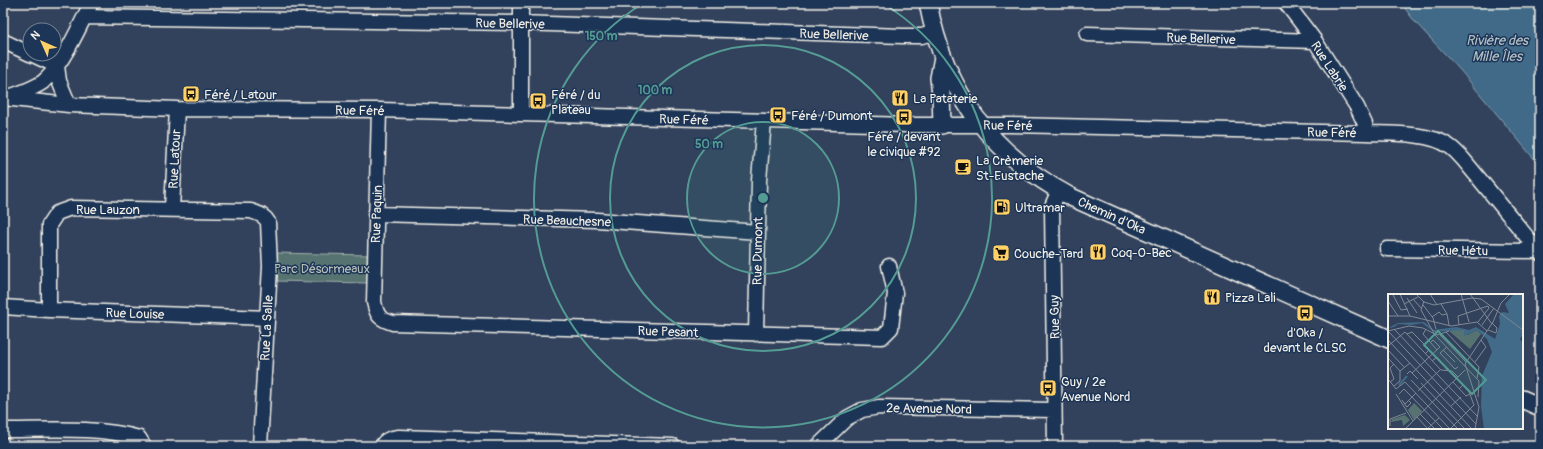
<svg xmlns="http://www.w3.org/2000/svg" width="1543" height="449" font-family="Pangolin,sans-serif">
<rect width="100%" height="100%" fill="#32425d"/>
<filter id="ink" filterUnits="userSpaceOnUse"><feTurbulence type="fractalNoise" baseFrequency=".025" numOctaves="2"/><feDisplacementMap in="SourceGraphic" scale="8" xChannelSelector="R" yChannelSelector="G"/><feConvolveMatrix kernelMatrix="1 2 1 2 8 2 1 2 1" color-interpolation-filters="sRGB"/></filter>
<g filter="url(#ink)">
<path fill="#577371" stroke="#a6b2ac" d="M275,253L369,255L368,283L274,281Z"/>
<path fill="#416b88" stroke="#89a1ae" d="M1401,3H1540V166L1460,70L1415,22Z"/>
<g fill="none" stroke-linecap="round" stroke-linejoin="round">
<g stroke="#f4f1e8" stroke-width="17">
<path id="minor" d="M1286,3L1315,41L1357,107L1365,124L1366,133
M84,17L520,23L902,36H922L935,32
M1087,34L1315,41
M3,41L30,54
M31,54L57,66
M57,66L59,81L69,105
M9,97C20,93 33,89 43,82C62,66 80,26 91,3
M3,98L69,105L177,109L379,110L908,125H1010L1366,133C1390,134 1429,132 1449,146C1454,149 1459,155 1463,159L1540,253
M379,110L374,302C377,316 379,319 393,323L882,337L891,328L895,293L889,266
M521,114V3
M172,209L177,109
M375,214L597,220L758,232
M1387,249L1539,251
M3,307L49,310L267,318
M49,310V225L57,213L71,208L251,211C259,214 264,215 268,222L270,266L260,446
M756,334L759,180L764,121
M3,430C45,430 99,426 139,438L144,446
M382,446C385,439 392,438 399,437L673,446
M818,446L847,418L862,410L879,407L1054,410
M1055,446L1052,206L1059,190"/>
</g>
<g stroke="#f4f1e8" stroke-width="20">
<path id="major" d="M928,3C945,93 991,154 1071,197L1389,339
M942,125L941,94L939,78L943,57
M1522,399L1540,407"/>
</g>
<use href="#minor" stroke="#1d3557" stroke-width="14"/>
<use href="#major" stroke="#1d3557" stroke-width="17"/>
</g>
</g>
<circle cx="763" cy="198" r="76" fill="#549b93" fill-opacity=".12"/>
<g fill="none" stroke="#549b93" stroke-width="2">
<circle cx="763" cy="198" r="76"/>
<circle cx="763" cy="198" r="153"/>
<path d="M884 4A229 229 0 1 1 642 4"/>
</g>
<defs>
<g id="bus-square" transform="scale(0.9)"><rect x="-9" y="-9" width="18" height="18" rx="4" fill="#ffd166" stroke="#1d3557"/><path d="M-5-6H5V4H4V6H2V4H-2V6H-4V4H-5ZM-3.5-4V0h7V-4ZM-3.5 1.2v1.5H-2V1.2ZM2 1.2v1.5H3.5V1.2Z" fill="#111"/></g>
<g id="restaurant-square" transform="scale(0.9)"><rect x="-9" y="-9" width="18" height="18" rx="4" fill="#ffd166" stroke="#1d3557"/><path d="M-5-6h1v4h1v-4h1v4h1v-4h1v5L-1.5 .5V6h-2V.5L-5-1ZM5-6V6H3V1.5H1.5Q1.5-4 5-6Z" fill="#111"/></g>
<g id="cafe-square" transform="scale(0.9)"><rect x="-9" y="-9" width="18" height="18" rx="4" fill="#ffd166" stroke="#1d3557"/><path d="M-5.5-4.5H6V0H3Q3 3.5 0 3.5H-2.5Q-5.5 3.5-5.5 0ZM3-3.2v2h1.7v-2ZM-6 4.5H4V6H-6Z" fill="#111"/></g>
<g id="fuel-square" transform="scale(0.9)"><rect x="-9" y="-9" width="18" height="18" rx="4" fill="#ffd166" stroke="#1d3557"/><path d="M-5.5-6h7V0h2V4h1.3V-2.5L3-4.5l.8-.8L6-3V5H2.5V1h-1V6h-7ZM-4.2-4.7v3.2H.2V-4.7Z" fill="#111"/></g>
<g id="supermarket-square" transform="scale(0.9)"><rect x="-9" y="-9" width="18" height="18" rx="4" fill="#ffd166" stroke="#1d3557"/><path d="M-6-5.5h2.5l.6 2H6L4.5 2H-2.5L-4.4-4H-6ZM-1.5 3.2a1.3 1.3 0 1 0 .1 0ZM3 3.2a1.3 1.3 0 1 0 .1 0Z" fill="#111"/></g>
</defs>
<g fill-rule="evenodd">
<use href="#bus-square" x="191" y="94"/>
<use href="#restaurant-square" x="900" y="98"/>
<use href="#bus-square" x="538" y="101"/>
<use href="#bus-square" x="778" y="115"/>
<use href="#bus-square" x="904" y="117"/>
<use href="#cafe-square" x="963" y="167"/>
<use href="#fuel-square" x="1002" y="207"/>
<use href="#restaurant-square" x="1098" y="252"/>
<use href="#supermarket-square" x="1001" y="253"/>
<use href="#restaurant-square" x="1212" y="297"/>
<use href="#bus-square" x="1305" y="313"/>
<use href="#bus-square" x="1048" y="388"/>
</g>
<g text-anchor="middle" stroke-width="3" stroke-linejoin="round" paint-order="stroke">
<g font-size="13" fill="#f4f1e8" stroke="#1d3557">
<text transform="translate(510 23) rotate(1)" y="5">Rue Bellerive</text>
<text transform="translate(834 34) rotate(2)" y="5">Rue Bellerive</text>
<text transform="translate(1201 38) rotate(2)" y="5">Rue Bellerive</text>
<text transform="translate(1330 66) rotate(57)" y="5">Rue Labrie</text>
<text transform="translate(360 110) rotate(1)" y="5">Rue Féré</text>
<text transform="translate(684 119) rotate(2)" y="5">Rue Féré</text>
<text transform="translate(1008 125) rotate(1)" y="5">Rue Féré</text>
<text transform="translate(1332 132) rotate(1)" y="5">Rue Féré</text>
<text transform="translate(174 159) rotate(-87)" y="5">Rue Latour</text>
<text x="108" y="214">Rue Lauzon</text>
<text transform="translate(376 214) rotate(-88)" y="5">Rue Paquin</text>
<text transform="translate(1112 215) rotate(24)" y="5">Chemin d'Oka</text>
<text transform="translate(567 220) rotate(2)" y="5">Rue Beauchesne</text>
<text transform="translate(1463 250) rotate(1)" y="5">Rue Hétu</text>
<text transform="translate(757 251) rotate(-89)" y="5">Rue Dumont</text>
<text transform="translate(135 313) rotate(2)" y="5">Rue Louise</text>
<text transform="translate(1054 317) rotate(-91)" y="5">Rue Guy</text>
<text transform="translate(266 328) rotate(-87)" y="5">Rue La Salle</text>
<text transform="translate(668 331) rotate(2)" y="5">Rue Pesant</text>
<text transform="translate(929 408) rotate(1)" y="5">2e Avenue Nord</text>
</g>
<g font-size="13" fill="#f4f1e8" stroke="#1d3557" text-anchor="start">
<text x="204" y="99">Féré / Latour</text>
<text x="551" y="99">Féré / du<tspan x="551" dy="15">Plateau</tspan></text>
<text x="913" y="103">La Pataterie</text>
<text x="791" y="120">Féré / Dumont</text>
<text x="904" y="141" text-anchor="middle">Féré / devant<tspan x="904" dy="15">le civique #92</tspan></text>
<text x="976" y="165">La Crèmerie<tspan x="976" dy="15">St-Eustache</tspan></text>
<text x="1015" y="212">Ultramar</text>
<text x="1111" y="257">Coq-O-Bec</text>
<text x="1014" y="258">Couche-Tard</text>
<text x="1225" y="302">Pizza Lali</text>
<text x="1305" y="337" text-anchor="middle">d'Oka /<tspan x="1305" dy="15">devant le CLSC</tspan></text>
<text x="1061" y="386">Guy / 2e<tspan x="1061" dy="15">Avenue Nord</tspan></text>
</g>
<g font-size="13" fill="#b5bfb8" stroke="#1d3557">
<text x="322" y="273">Parc Désormeaux</text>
</g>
<g font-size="14" font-style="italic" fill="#b5c2c6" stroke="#1d3557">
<text x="1497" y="45">Rivière des<tspan x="1497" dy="16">Mille Îles</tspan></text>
</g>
</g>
<g transform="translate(1388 294)">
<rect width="135" height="135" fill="#32425d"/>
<path d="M67,35L76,36L79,41L89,36L93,40L82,55L61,37ZM4,91L20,116L26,109L34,117L26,126ZM17,121L22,126L15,132L14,126L3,128L4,125Z" fill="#577371"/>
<path d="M126,0H135V40L132,45L135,50V135H96L93,112L94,82L104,58L99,45L89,36L76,42V36L46,38L34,29L24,31L10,30L6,33L0,34L10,29L36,28L46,36L68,33L81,36L88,33L107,45L112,30L111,22L114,18L121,19L117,10Z" fill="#416b88"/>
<path fill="none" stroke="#416b88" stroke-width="2" d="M11,91L19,82"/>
<path fill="none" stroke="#808895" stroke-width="1" d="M12,0L22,22M28,0L36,8L46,11L84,4L93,5L135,36M42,0L49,11M73,0L81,28M82,0L104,30M5,1L13,16L20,15M19,4L29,19M25,5L33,14M0,7L10,22M36,7L33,16L47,41L91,87L90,103M16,10L30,3M53,10L59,20L61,31M35,11L45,24L48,35M0,22H22L63,32L89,28L99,37M44,23L51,18L54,21L59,20M90,28L101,14L100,12M71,31L70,22L100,12M94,31L106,14M6,35L90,123M38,35L35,40L49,56M100,36L108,39L109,34L104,29M0,37L88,130M0,37L21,32L35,34L49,41L61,37M58,38L91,73L89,84M19,40L24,38L39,53L41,56L37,60M52,41L78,68M0,46L84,135M0,52L17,38L53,76L64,77L70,83M59,53L52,59L67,75L70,73M0,56L17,74M55,56L67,68M0,64L12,77V87L6,92M44,67L49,63L60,77M87,68L98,53L93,46M12,77L22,69M24,79L52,53L45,46L42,49M19,80L22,77L30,85M0,85L8,95L17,88L62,135M23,86L70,135M2,88L6,85L2,74L6,70M65,88L78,102L82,100M33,89L77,135M30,97L52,76M8,100L25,127M11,100L16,95L55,135M14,106L19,113L23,109L20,106M17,110L28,99M63,112L73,103M32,120L47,135M29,123L40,135M2,132V125L18,119M17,135L77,76M39,135L51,124M62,135L86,111L81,98L75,91L71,95M87,135L91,113L77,70L105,28L113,9L122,0"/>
<path fill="#549b93" fill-opacity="0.15" stroke="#549b93" stroke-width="2" d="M50,37L98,86L84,100L36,51Z"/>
<rect width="135" height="135" fill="none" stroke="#f4f1e8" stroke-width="2"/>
</g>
<circle cx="763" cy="198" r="6" fill="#549b93" stroke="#1d3557" stroke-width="2"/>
<g font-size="12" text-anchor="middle" font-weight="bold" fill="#549b93" stroke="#1d3557" stroke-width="3" stroke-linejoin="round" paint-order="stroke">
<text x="601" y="40">150 m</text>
<text x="655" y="94">100 m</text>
<text x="709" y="148">50 m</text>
</g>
<rect width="1543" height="449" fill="none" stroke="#1d3557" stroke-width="16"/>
<rect x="8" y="8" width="1527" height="433" fill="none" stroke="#f4f1e8" stroke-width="1.5" filter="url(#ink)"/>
<g transform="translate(42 42) rotate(315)"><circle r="19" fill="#1d3557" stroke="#738091"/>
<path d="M0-3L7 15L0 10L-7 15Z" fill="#ffd166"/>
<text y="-6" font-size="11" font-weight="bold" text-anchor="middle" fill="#f4f1e8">N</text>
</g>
</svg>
